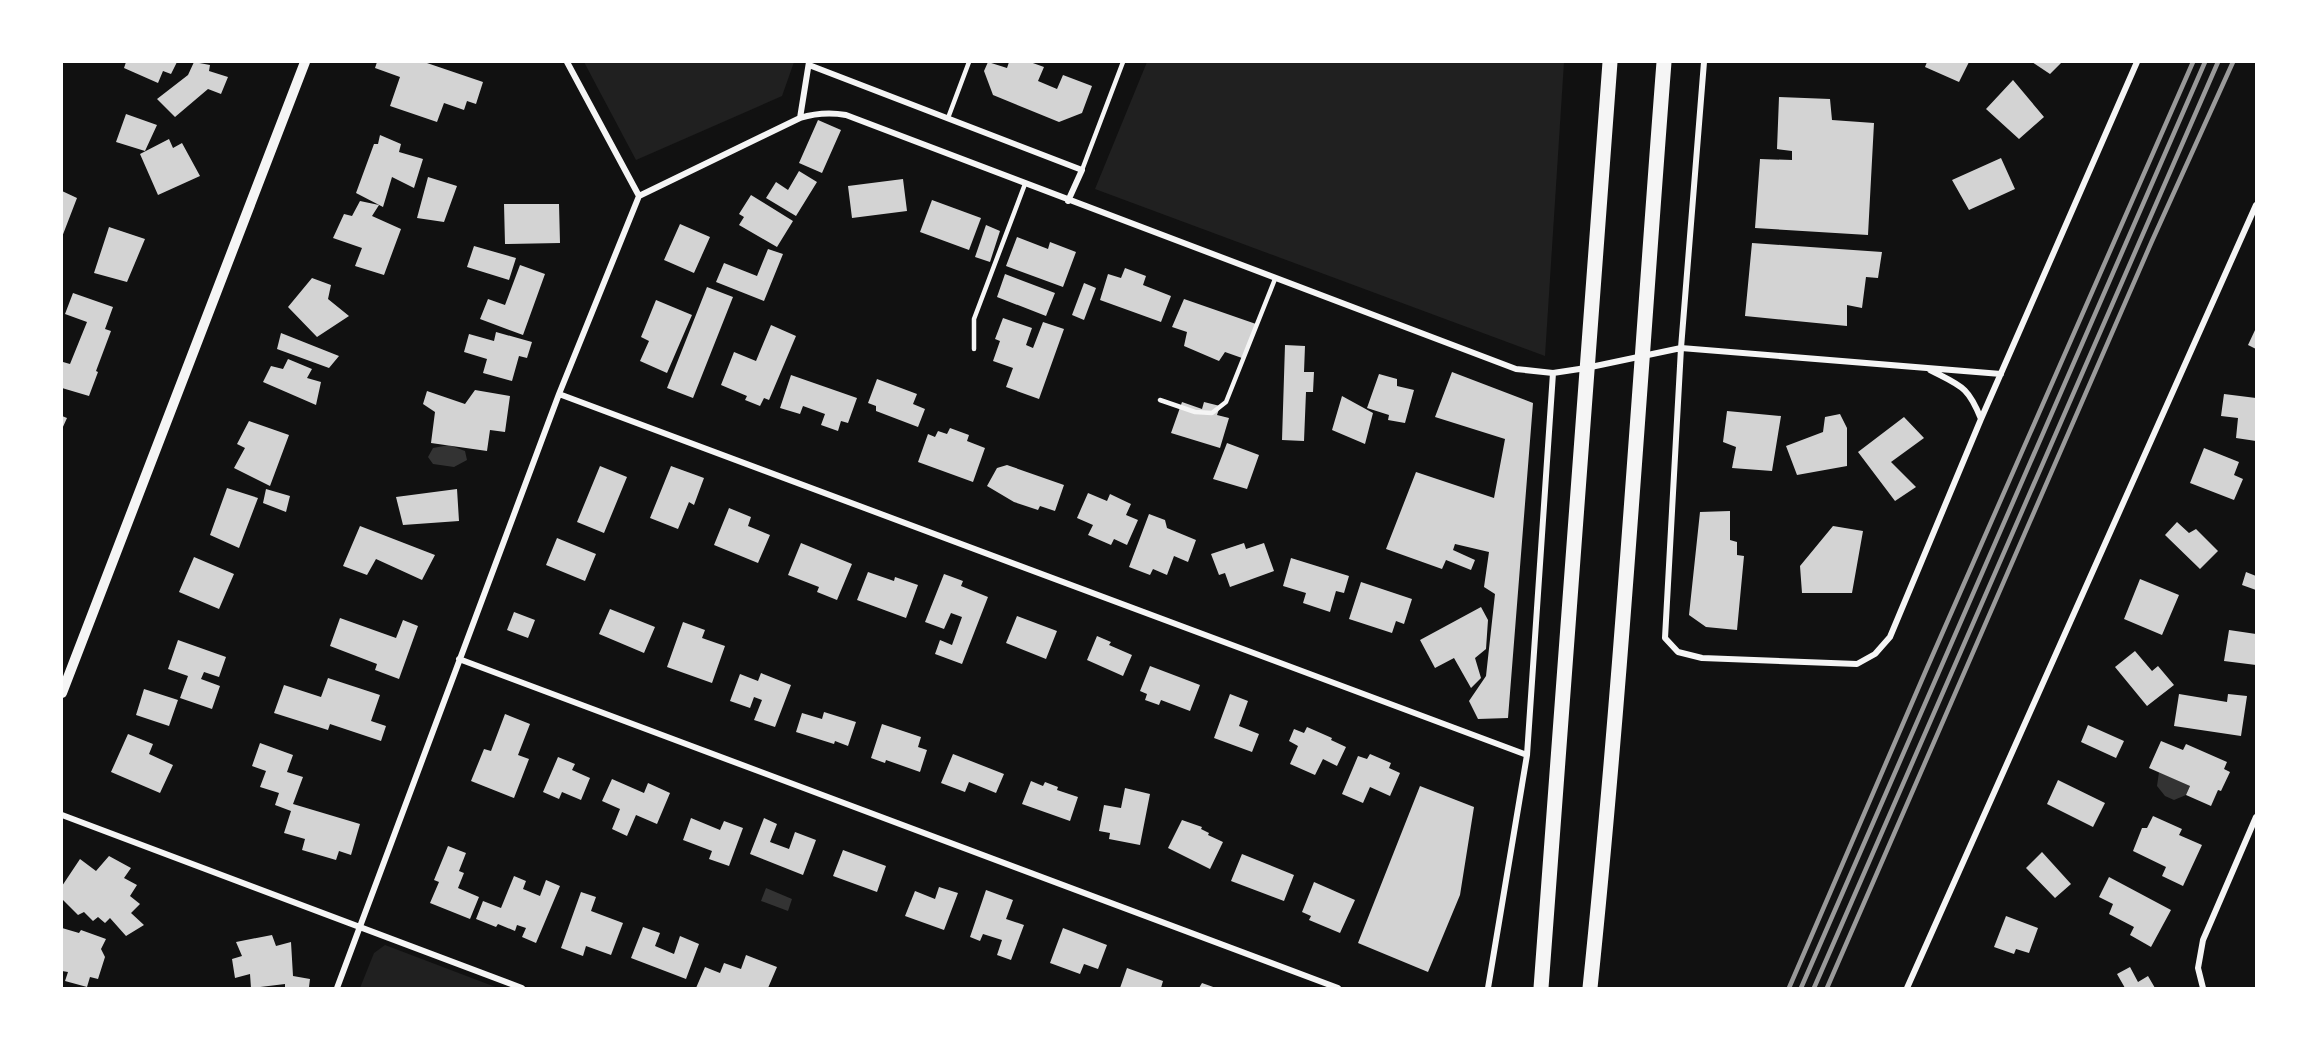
<svg xmlns="http://www.w3.org/2000/svg" width="2318" height="1050" font-family="'Work Sans',sans-serif">
<rect width="100%" height="100%" fill="#111"/>
<path fill="#202020" d="M584,62H794L782,96L636,160Z
M1147,62H1564L1545,356L1095,189Z
M385,945L498,988H360L374,953Z"/>
<path fill="#333" d="M449,445L465,451L467,460L454,467L433,464L428,457L433,448Z
M2159,772L2190,786L2186,795L2174,800L2165,796L2157,786Z
M766,888L792,899L788,911L761,901Z"/>
<path fill="#d3d3d3" d="M126,62H177L171,74L163,71L158,83L124,68Z
M194,62L210,65L209,71L228,77L221,94L208,89L175,117L157,99L188,75Z
M377,62H424L483,82L476,104L467,101L464,110L444,103L437,122L390,106L400,77L375,68Z
M988,62L1007,68L1009,62H1030L1044,67L1038,81L1057,89L1063,75L1092,86L1082,113L1059,122L993,95L984,71Z
M1927,62H1969L1959,82L1925,67Z
M2032,62H2062L2050,74Z
M2013,80L2044,117L2019,139L1986,109Z
M1779,97L1830,99L1832,120L1874,123L1868,235L1755,228L1760,159L1792,160V151L1777,149Z
M126,114L157,125L145,151L116,142Z
M818,120L841,130L822,173L799,163Z
M380,135L401,144L399,152L423,159L414,188L392,177L383,207L356,193L374,144H378Z
M169,139L173,148L182,143L200,176L158,195L140,154Z
M2001,158L2015,189L1969,210L1952,180Z
M799,171L817,182L796,216L766,198L776,182L788,190Z
M428,177L457,186L444,222L417,218Z
M903,179L907,211L852,218L848,186Z
M62,191L77,198L62,237Z
M751,195L793,221L777,247L739,225L744,217L739,214Z
M932,200L981,218L969,250L920,232Z
M360,201L379,205L372,216L401,229L384,275L355,266L362,248L333,238L344,214L352,216Z
M504,204H559L560,243L505,244Z
M680,224L710,237L694,273L664,260Z
M986,225L1000,231L990,262L975,257Z
M109,227L145,239L127,282L94,273Z
M1017,237L1048,249L1050,242L1076,252L1063,287L1006,266Z
M1752,243L1882,252L1878,278L1866,277L1862,308L1847,305V326L1745,316Z
M474,246L516,258L509,280L467,267Z
M768,249L783,254L764,301L716,282L724,263L757,276Z
M520,265L545,274L523,335L480,319L488,299L505,305Z
M1125,268L1146,276L1143,285L1171,296L1161,322L1100,300L1108,274L1121,278Z
M1005,274L1055,293L1046,316L997,297Z
M312,278L331,285L328,299L349,316L317,337L288,307Z
M1084,283L1096,288L1084,320L1072,315Z
M707,287L733,297L693,398L667,388Z
M73,293L113,307L105,329L111,331L96,371L98,372L89,396L62,388L63,362L70,364L87,322L65,314Z
M1184,299L1256,324L1242,358L1225,352L1219,361L1184,346L1187,332L1172,327Z
M656,300L692,315L667,373L640,361L649,341L641,337Z
M1003,318L1032,328L1026,345L1033,348L1043,322L1064,329L1039,399L1006,387L1013,368L993,361L1000,341L995,339Z
M771,325L796,336L769,400L764,398L760,406L745,400L747,396L721,385L734,352L756,361Z
M2256,328V349L2248,345Z
M496,332L532,342L527,358L519,356L512,381L483,373L487,359L464,352L469,334L494,341Z
M281,333L339,356L329,368L277,349Z
M1285,345L1305,346L1304,372H1314L1313,392H1306L1304,441L1282,440Z
M288,359L312,369L307,378L321,382L316,405L263,382L271,366L283,369Z
M1452,372L1533,403L1508,718L1478,719L1469,701L1486,676L1495,594L1484,587L1489,552L1455,544L1453,550L1475,560L1471,570L1446,560L1442,569L1386,549L1416,472L1494,498L1505,439L1435,417Z
M1379,374L1397,379V386L1414,390L1405,423L1388,420L1389,415L1367,408Z
M791,375L857,398L848,423L841,421L838,431L821,425L825,414L803,406L800,414L780,408Z
M877,379L917,394L913,404L925,409L918,427L876,411V406L868,403Z
M475,390L510,396L505,432L490,430L487,451L431,443L435,412L423,404L427,391L465,404Z
M2224,394L2256,398V441L2236,438L2238,418L2221,416Z
M1342,396L1373,413L1365,444L1332,430Z
M1182,402L1202,409L1204,402L1220,406L1217,415L1229,418L1220,448L1171,433Z
M1727,411L1781,416L1772,471L1732,468L1736,447L1723,442Z
M1840,414L1847,428V466L1797,475L1786,446L1823,432L1825,417Z
M62,416L67,418L62,429Z
M1904,417L1924,438L1891,462L1916,487L1895,501L1858,452Z
M249,421L289,435L270,486L234,468L245,448L237,444Z
M950,428L969,435L967,441L985,448L973,482L918,462L928,434L935,437L938,431L947,434Z
M1227,443L1259,455L1247,489L1213,479Z
M2204,448L2239,462L2234,475L2243,479L2234,500L2190,483Z
M1007,465L1064,485L1055,511L1040,506L1038,510L1014,502L987,486L997,468Z
M600,466L627,477L604,533L577,522Z
M671,466L704,478L694,505L689,502L678,529L650,518Z
M227,488L258,498L239,548L210,535Z
M266,489L290,496L286,512L263,503Z
M457,489L459,521L403,525L396,497Z
M1088,493L1107,501L1110,494L1131,504L1126,515L1138,520L1127,545L1114,539L1111,545L1088,535L1093,525L1077,518Z
M729,508L751,517L748,526L770,535L758,563L714,545Z
M1730,511V540L1737,542V555L1744,556L1737,630L1706,627L1689,615L1700,512Z
M1149,514L1165,520L1167,528L1196,540L1188,562L1174,556L1167,575L1153,569L1150,575L1129,567Z
M2177,522L2189,533L2196,529L2218,551L2200,569L2165,535Z
M360,526L435,555L422,580L376,559L367,575L343,566Z
M1833,526L1863,531L1852,593H1802L1800,566Z
M557,538L596,554L585,581L546,565Z
M801,543L852,564L837,600L817,592L819,587L788,575Z
M1244,543L1246,549L1264,543L1274,571L1230,587L1225,573L1219,575L1211,554Z
M194,557L234,574L219,609L179,592Z
M1291,558L1349,576L1344,593L1336,591L1330,612L1303,603L1306,593L1283,586Z
M868,572L894,581L895,577L918,585L906,618L857,600Z
M2246,572L2256,576V590L2242,585Z
M944,574L963,581L961,586L988,597L962,664L935,654L940,640L952,645L962,617L951,613L944,629L925,622Z
M2140,579L2179,595L2162,635L2124,619Z
M1361,582L1412,599L1404,624L1396,621L1392,633L1349,619Z
M1481,607L1488,620L1486,649L1475,658L1481,678L1471,688L1454,658L1435,668L1420,640Z
M610,609L655,627L644,653L599,634Z
M514,612L535,620L528,638L507,630Z
M1017,616L1057,631L1046,659L1006,643Z
M340,618L396,638L403,620L418,626L399,679L375,670L377,664L330,646Z
M683,622L705,630L702,638L725,646L712,683L667,667Z
M2229,630L2256,634V665L2224,661Z
M1097,636L1111,642L1109,645L1132,655L1123,676L1087,660Z
M178,640L226,657L219,677L204,672L201,679L220,686L212,709L180,698L188,676L168,669Z
M2135,651L2152,671L2158,666L2174,685L2147,706L2115,667Z
M1150,666L1200,685L1190,711L1161,700L1159,705L1145,700L1147,694L1140,691Z
M761,673L791,685L775,727L754,720L762,700L754,697L750,708L730,701L740,674L758,681Z
M328,678L380,695L371,721L386,726L381,741L330,724L328,730L274,713L284,685L321,697Z
M144,689L178,700L169,726L136,715Z
M1230,694L1248,701L1239,726L1259,734L1252,752L1214,738Z
M2179,694L2227,702L2228,694L2247,696L2241,736L2174,726Z
M824,712L856,722L848,746L835,741L834,744L796,732L802,713L822,719Z
M505,714L530,724L518,755L529,759L514,798L471,781L484,749L491,751Z
M882,724L921,737L918,747L927,750L920,772L886,760L885,763L871,758Z
M2088,725L2124,741L2116,758L2081,742Z
M1307,727L1332,738L1331,740L1346,747L1337,766L1323,759L1315,775L1290,764L1298,746L1289,741L1294,729L1304,733Z
M128,734L153,744L149,754L173,765L160,793L111,772Z
M2161,741L2183,750L2186,744L2227,762L2224,769L2230,772L2221,791L2218,790L2211,806L2186,795L2190,786L2149,768Z
M260,743L293,755L287,772L303,777L293,804L360,824L351,855L339,851L336,860L302,850L305,839L284,833L291,811L275,805L279,793L260,787L266,771L252,766Z
M953,754L1004,774L996,793L969,782L965,792L941,783Z
M1370,754L1391,763L1389,768L1400,773L1390,796L1370,787L1363,803L1342,794L1358,756L1367,759Z
M558,757L575,764L572,770L590,778L581,800L562,792L559,799L543,792Z
M612,779L644,793L648,783L670,793L657,824L636,815L627,836L612,829L620,809L602,801Z
M2058,780L2105,803L2093,827L2047,804Z
M1031,781L1043,786L1045,782L1058,787L1057,790L1078,797L1070,821L1022,804Z
M1420,786L1474,807L1460,895L1428,972L1358,943Z
M1125,788L1150,794L1140,845L1109,839L1110,833L1099,831L1104,805L1121,808Z
M2153,816L2182,829L2179,835L2202,845L2183,886L2162,876L2166,867L2133,851L2142,828H2147Z
M691,818L720,830L724,821L743,828L729,866L709,859L712,851L683,840Z
M764,818L777,824L770,842L789,849L795,832L816,840L803,875L750,854Z
M1182,820L1202,827L1201,829L1209,833L1208,835L1223,842L1210,869L1168,848Z
M448,846L466,853L459,871L464,873L458,888L479,897L470,919L430,903L439,882L434,880Z
M843,850L886,866L877,892L833,876Z
M2042,852L2071,884L2055,898L2026,868Z
M1242,854L1294,875L1284,901L1231,881Z
M109,856L131,868L124,878L137,885L130,896L140,904L131,913L144,925L126,936L110,918L105,923L98,917L93,921L84,912L78,915L62,899V886L80,859L96,871Z
M514,876L526,881L523,889L540,896L546,880L560,886L536,943L522,937L526,928L517,925L515,931L498,924L496,927L476,919L483,901L501,908Z
M2109,877L2171,910L2151,947L2130,935L2134,927L2109,914L2113,904L2099,897Z
M1314,882L1355,900L1340,933L1309,920L1311,916L1302,912Z
M939,887L958,893L944,930L905,916L915,891L935,899Z
M986,890L1013,900L1006,919L1024,925L1011,960L997,955L1002,940L983,934L980,941L970,937Z
M581,892L596,897L591,911L623,923L611,955L586,946L583,956L561,948Z
M2006,916L2038,928L2029,953L2016,949L2014,954L1994,947Z
M643,927L660,933L655,946L674,954L680,936L699,944L686,979L631,958Z
M62,928L79,933L81,930L106,939L101,949L105,957L98,979L90,977L87,987L65,981L68,972L62,971Z
M1063,928L1107,945L1098,969L1084,964L1080,974L1050,963Z
M272,935L276,946L291,942L293,976L310,979L309,987L285,988V984L251,988L250,974L235,978L232,959L242,956L236,942Z
M746,955L777,967L768,988H696L705,967L720,973L724,963L741,969Z
M2130,967L2138,982L2148,976L2155,988H2125L2117,974Z
M1127,968L1163,981L1161,988H1120Z
M1202,983L1216,988H1199Z"/>
<g fill="none" stroke-linecap="round" stroke-linejoin="round">
<path stroke="#f5f5f5" stroke-width="4.5" d="M948,118L969,62
M1082,170L1123,62
M974,349V319L1025,184
M1160,400L1195,412L1212,413L1226,402L1275,279"/>
<path stroke="#f5f5f5" stroke-width="6" d="M567,62L639,196L800,118C816,113 829,112 846,115L1516,369L1553,373L1586,368L1681,348L2001,374
M1704,62L1681,348L1665,638L1678,652L1702,658L1857,664L1875,654L1890,637L1981,419L2137,62
M809,65L1082,170L1068,201
M800,118L809,62
M1930,370C1961,386 1968,386 1981,419
M559,394L1527,755
M459,659L1338,988
M62,815L522,988
M337,988L559,394L639,196
M1488,988L1527,755L1553,373
M1907,988L2256,205
M2203,988L2198,968L2203,940L2256,817"/>
<path stroke="#f5f5f5" stroke-width="10" d="M62,693L305,62"/>
<path stroke="#f5f5f5" stroke-width="15" d="M1541,988L1610,62
M1590,988C1622,680 1640,371 1664,62"/>
<path stroke="#9a9a9a" stroke-width="4.5" d="M1789,988L1927,668L2193,62
M1801,988L2205,62
M1814,988L2218,62
M1827,988L2152,241L2233,62"/>
</g>
<rect width="2318" height="1050" fill="none" stroke="#ffffff" stroke-width="126"/>
</svg>
